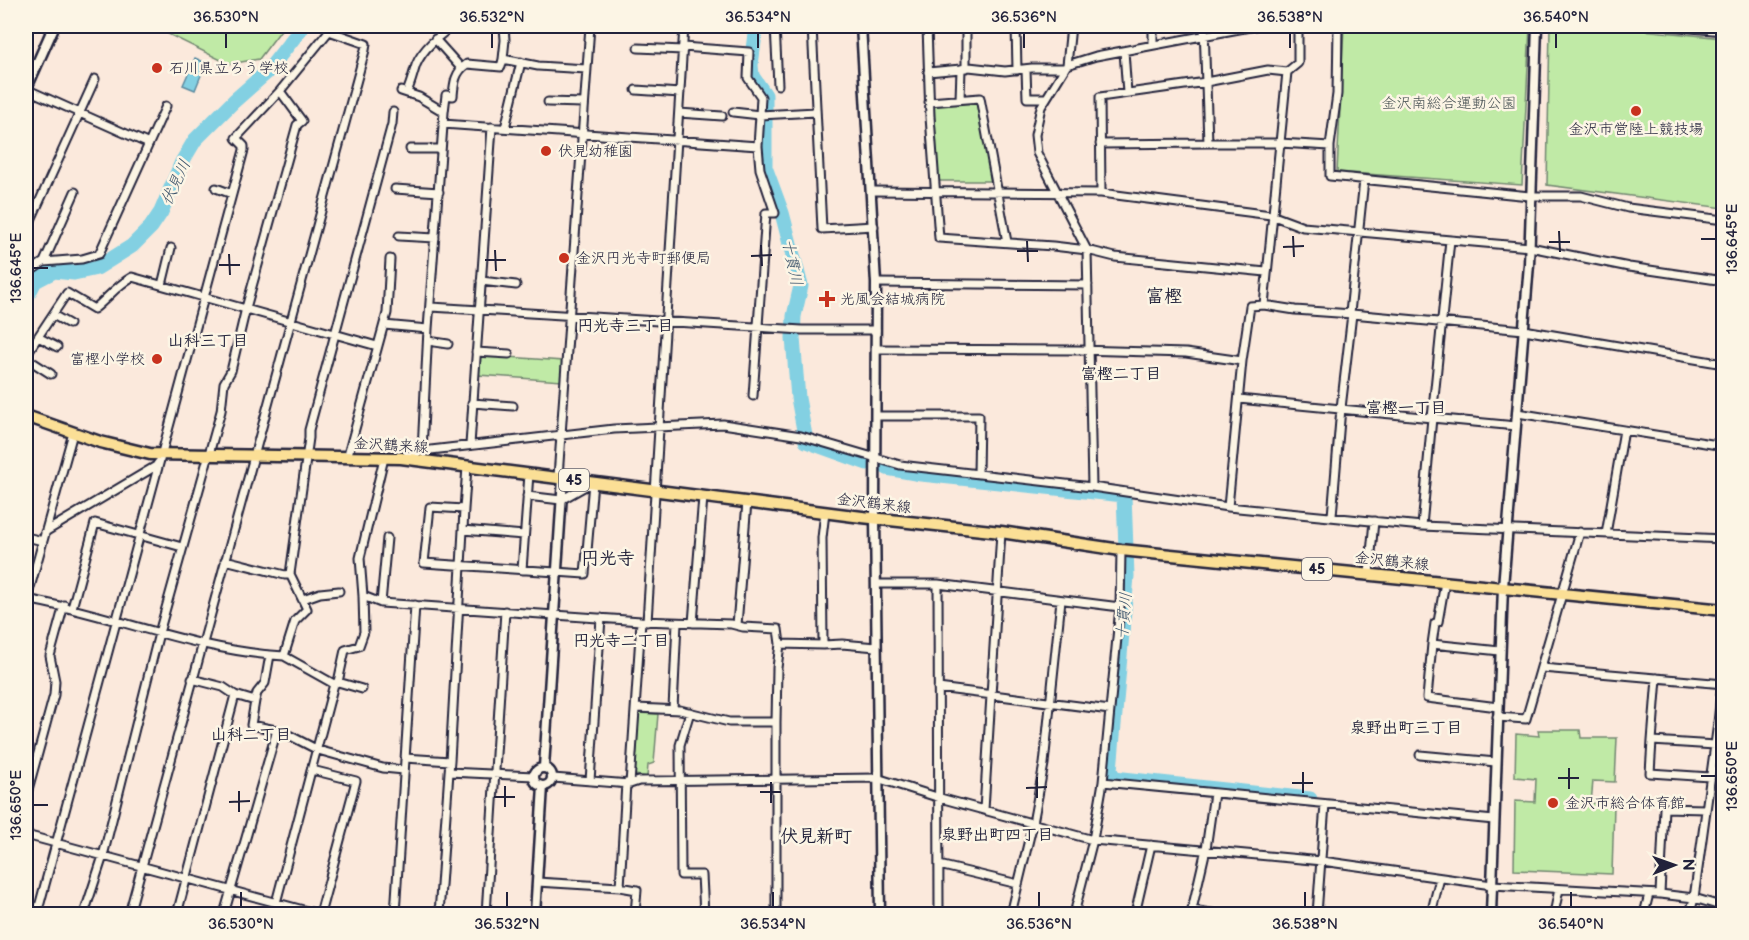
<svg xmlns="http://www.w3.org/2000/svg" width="1749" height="940" font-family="'Balsamiq Sans','Klee One',sans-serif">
<rect width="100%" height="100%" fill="#fbe9dc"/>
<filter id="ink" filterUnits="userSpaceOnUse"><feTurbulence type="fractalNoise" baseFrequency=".0167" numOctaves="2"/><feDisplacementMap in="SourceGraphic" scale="12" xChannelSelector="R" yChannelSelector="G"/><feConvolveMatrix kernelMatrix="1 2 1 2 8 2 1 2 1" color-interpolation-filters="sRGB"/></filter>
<g filter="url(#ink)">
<path fill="#c0eaa6" stroke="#718670" stroke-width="1.5" d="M172,26H284L259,59L229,64L168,34Z
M1344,26H1530L1522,185L1337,172Z
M1550,26H1602L1723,38V208L1547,185Z
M978,102L991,181H938L934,106Z
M479,355L563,361L562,381L478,375Z
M639,713L658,714L654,763L648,765L647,777L635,775Z
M1538,730H1580L1581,738H1617L1615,782L1593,781L1591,803L1614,805L1612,874L1514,870L1515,801L1535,802L1536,779L1515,777L1516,734L1539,736Z"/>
<path fill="#83d0e2" stroke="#5c8a9f" stroke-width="1.5" d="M195,58L206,63L195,90L183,85Z"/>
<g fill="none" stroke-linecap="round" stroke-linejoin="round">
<path stroke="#83d0e2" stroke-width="15" d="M756,26L751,65L752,76L765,95V167L782,213L801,286L794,316L793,338L798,398L806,441L867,463
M26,299L35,281L54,271L74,273L97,268L132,246L151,227L161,212L182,162L195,140L234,101L267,72L303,26
M887,468L921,474L1124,495L1127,576L1110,770L1114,778L1310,799"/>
<g stroke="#22223b" stroke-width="11">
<path id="minor" d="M775,26L778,85
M812,26L822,229L874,226
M927,26L930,117L939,238L1053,246L1087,250L1115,257L1266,272
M937,26L966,29L1022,26
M966,26V68
M1016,26L1017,70
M1060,26L1069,27
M1071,26L1067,65L1041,107L1035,135L1037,153L1087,250L1092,487
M1153,26V45
M1204,26L1208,143H1280L1330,146
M1338,26L1337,94L1330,146V176L1530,196H1581L1628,208L1724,220
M1669,26L1724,31
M435,39L461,68
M683,47L749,52L748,78L761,97L760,115L733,112
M638,48L683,50
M1124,51L1127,93
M503,59L505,40L504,26
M1067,65L1096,56L1255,26
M1026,70L1027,98H1046
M928,72L961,69L969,67L1005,71L1032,68H1065
M26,89L149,144
M636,90L680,93
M401,91L419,97L444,112L428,329L422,451
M407,92C411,83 413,74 416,65C423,48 439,36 452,26
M960,99L961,69
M548,102L583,103
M929,102L980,98L1007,242
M444,112L446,95L453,96C454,83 455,72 467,64L501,67L503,59L538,66L586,69
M679,113L722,116
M443,124L758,146L760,115L816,112
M505,128L521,62
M1100,144L1208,143
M410,149H441
M216,188L232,194
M395,189L439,192
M872,191L1101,193L1271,215L1303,227L1530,247L1629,267L1724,281
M1101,193L1100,97L1206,82L1268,70L1287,72
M26,209L34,213
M26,231L95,79
M399,236L435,238
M1450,240L1432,418L1516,426
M44,262L75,192
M26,278L29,272L44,262L82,259L99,254L166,106
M481,281L516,285
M876,283L1088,285
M162,285L171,248
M1264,305L1287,72L1298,63V26
M431,307L802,330H876
M1350,313L1364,180
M1352,314L1524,330L1724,364
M53,315L69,324
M384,325L428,329
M38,337L57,347
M428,341L448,344
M876,349L1079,350L1186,353L1242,361
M476,352L509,354
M26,355L67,293L94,309C108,298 116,286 132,277L377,346
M26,358L51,374
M753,396L766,213H775L760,169L758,146
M1239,399L1432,418L1422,526
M472,403L513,406
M1517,413L1724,446
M876,416H979L978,474
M470,445L492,127
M406,456L422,451L614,429L723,424L801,436L900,465L1092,487L1228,507L1422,526L1724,539
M347,458L387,313L390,259
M467,467L464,509L430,507L424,563L585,574L593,482
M558,477L590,26
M527,496L561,500L591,483
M1228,507L1242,361L1250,306L1264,305L1295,310L1352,314L1341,408L1332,516
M464,509L463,530L524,535
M45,532L156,466L158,463
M1606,534L1624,430
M26,537L43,541
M225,560L285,575L290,574
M522,570L529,474
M1369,574L1374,521
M1445,582L1438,622L1435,623L1432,644L1500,651
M877,584H938L1120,607
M938,584L939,914
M363,596L381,603L641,621L731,624L743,627L778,629L780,644L777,668L776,722V914
M26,599C112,614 194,651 284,656L295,621L307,609L290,574L309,438V430L392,124L393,112
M303,599L320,593L339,591
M26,602L73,433
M381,603L387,538
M72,608L95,523L182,547
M647,622L684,26
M693,623L703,497
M737,625L747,502
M780,644L823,645L822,538L825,512
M1432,644L1427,698L1498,707
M823,645L842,644L876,647
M270,655L265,683L257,693L255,701L251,725L281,731L318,750L383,768L404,770
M284,656L334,684
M1542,668L1724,684
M1657,678L1652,741L1715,745
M192,679L223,687L235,695L255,701
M338,682L362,689
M938,688L1110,710
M636,708L680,710L729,722H776
M673,709L677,623
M690,712L680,745L681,875H702L704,914
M1497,717L1526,719L1580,532
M1652,741L1650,773L1710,777
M1420,755L1496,762
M405,758L450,761L449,772L534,776
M450,761L463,530
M312,770L356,781L320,914
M553,778L630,784L639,781L877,778L940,798L1093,840L1322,861L1492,885L1660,894L1694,898L1724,907
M590,781L601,618
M1103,782L1494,820
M626,783L620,887L637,890L635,914
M630,784L641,621
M26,797L54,695L55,681L50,656L64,605
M984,810L1001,532
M26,835L318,914
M939,865L1018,884
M537,882L620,887
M1660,894L1664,808L1706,809
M1192,910L1217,914
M37,914L244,150V146L236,138L280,91
M84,914L103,856L159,633L221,411L224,383L231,371L246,308L297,125L302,121L280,91L329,31L366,44L365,50L129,914
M177,914L235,695
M224,914L277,730
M273,914L334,684L338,682L345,650L359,646L364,632L363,596L360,558L384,458
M395,914L415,605
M439,914L449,772
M486,914L505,611
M1011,914L1033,823L1044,764L1061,600
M1074,914L1093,840L1103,782L1120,607L1121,550
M1135,914L1151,845
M1191,914L1206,849L1214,793
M1317,914L1325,804
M1431,914L1440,878
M1554,914L1559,889
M1644,914L1649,894
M1690,914L1694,898L1718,723L1724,664"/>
</g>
<g stroke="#22223b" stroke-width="13">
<path id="tertiary" d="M861,26L876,283L875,518L880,914
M544,767L563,478
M534 777a9 9 0 1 1 18 0a9 9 0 1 1-18 0Z
M535,914L543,786
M1491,914L1503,587L1529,264L1537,26"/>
</g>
<g stroke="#22223b" stroke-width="14">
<path id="secondary" d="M26,89L54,26"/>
</g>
<g stroke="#22223b" stroke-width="15">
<path id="primary" d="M26,416L100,442L150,454L401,458L862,517L1001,532L1121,550L1724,610"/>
</g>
<use href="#minor" stroke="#fcf5e5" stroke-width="7"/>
<use href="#tertiary" stroke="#fcf5e5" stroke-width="8"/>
<use href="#secondary" stroke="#fcf5e5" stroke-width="9"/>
<use href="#primary" stroke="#fbdf96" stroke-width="10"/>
</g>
</g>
<path fill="none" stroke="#22223b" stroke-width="2" d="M226,33V48M492,33V48M758,33V48M1024,33V48M1290,33V48M1556,33V48M1559,231L1560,252M1293,236L1294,257M1701,239H1716M1027,241L1028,262M1549,242H1570M761,245L762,266M1283,247L1304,246M495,250L496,271M1017,251H1038M229,254L230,275M751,256L772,255M485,260H506M219,265H240M33,268H48M1569,768V789M1303,772V793M1701,776H1716M1037,777V798M1558,778H1579M771,782V803M1292,783H1313M505,786V807M1026,788L1047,787M239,791V812M760,792H781M494,797H515M229,802L250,801M33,805H48M241,892V907M507,892V907M773,892V907M1039,892V907M1305,892V907M1571,892V907"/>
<g fill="#c8321e" stroke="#fcf5e5" stroke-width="2">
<circle cx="157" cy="68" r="6"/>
<circle cx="1636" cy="111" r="6"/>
<circle cx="546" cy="151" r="6"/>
<circle cx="564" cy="258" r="6"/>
<path d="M824 290h6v6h6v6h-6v6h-6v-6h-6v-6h6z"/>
<circle cx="157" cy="359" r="6"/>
<circle cx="1553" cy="803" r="6"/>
</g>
<g text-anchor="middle" stroke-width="5" stroke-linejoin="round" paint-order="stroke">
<g fill="#fcf5e5" stroke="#63616e" stroke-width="1.5">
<rect x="559" y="469" width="30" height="22" rx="4.5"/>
<rect x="1302" y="558" width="30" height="22" rx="4.5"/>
</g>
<g font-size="14" font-weight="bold" fill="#22223b">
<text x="574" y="485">45</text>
<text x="1317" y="574">45</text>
</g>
<g font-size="15" fill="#22223b" stroke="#fcf5e5" text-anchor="start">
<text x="169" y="73">石川県立ろう学校</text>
<text x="1636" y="134" text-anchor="middle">金沢市営陸上競技場</text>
<text x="558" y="156">伏見幼稚園</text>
<text x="576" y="263">金沢円光寺町郵便局</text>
<text x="840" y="304">光風会結城病院</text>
<text x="145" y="364" text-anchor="end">富樫小学校</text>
<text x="1565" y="808">金沢市総合体育館</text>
</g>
<g font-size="15" fill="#4a5456" stroke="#fcf5e5">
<text x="1449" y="108">金沢南総合運動公園</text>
</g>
<g font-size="15" fill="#22223b" stroke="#fcf5e5">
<text transform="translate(391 445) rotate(3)" y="5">金沢鶴来線</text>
<text transform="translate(874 503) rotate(7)" y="5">金沢鶴来線</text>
<text transform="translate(1392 561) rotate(6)" y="5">金沢鶴来線</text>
</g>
<g font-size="16" font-style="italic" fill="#3f566d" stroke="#fcf5e5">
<text transform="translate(175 182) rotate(-65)" y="6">伏見川</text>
<text transform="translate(793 262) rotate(78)" y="6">十貫川</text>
<text transform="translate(1123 616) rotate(-85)" y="6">十貫川</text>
</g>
<g font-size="16" font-weight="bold" fill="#22223b" stroke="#fcf5e5">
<text x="625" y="331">円光寺三丁目</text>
<text x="208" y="346">山科三丁目</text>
<text x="1121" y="379">富樫二丁目</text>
<text x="1406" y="413">富樫一丁目</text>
<text x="621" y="646">円光寺二丁目</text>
<text x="1406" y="733">泉野出町三丁目</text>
<text x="251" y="740">山科二丁目</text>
<text x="997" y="840">泉野出町四丁目</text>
</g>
<g font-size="18" font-weight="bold" fill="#22223b" stroke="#fcf5e5">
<text x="1164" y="302">富樫</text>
<text x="608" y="564">円光寺</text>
<text x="816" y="842">伏見新町</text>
</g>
</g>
<rect width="1749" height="940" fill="none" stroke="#fcf5e5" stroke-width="66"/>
<g transform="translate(1674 865) rotate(89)" stroke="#fcf5e5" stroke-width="4.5" paint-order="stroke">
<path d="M0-4.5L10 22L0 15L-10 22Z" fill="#22223b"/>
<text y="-9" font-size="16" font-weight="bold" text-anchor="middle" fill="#22223b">N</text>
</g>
<rect x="33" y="33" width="1683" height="874" fill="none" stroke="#22223b" stroke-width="2"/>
<g font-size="15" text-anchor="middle" fill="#22223b">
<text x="226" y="22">36.530°N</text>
<text x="492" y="22">36.532°N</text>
<text x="758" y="22">36.534°N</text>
<text x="1024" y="22">36.536°N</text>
<text x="1290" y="22">36.538°N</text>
<text x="1556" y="22">36.540°N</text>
<text transform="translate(1732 239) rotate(-90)" y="5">136.645°E</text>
<text transform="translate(16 268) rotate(-90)" y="5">136.645°E</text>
<text transform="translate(1732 776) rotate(-90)" y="5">136.650°E</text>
<text transform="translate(16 805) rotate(-90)" y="5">136.650°E</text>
<text x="241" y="929">36.530°N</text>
<text x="507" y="929">36.532°N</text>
<text x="773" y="929">36.534°N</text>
<text x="1039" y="929">36.536°N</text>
<text x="1305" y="929">36.538°N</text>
<text x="1571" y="929">36.540°N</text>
</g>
</svg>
